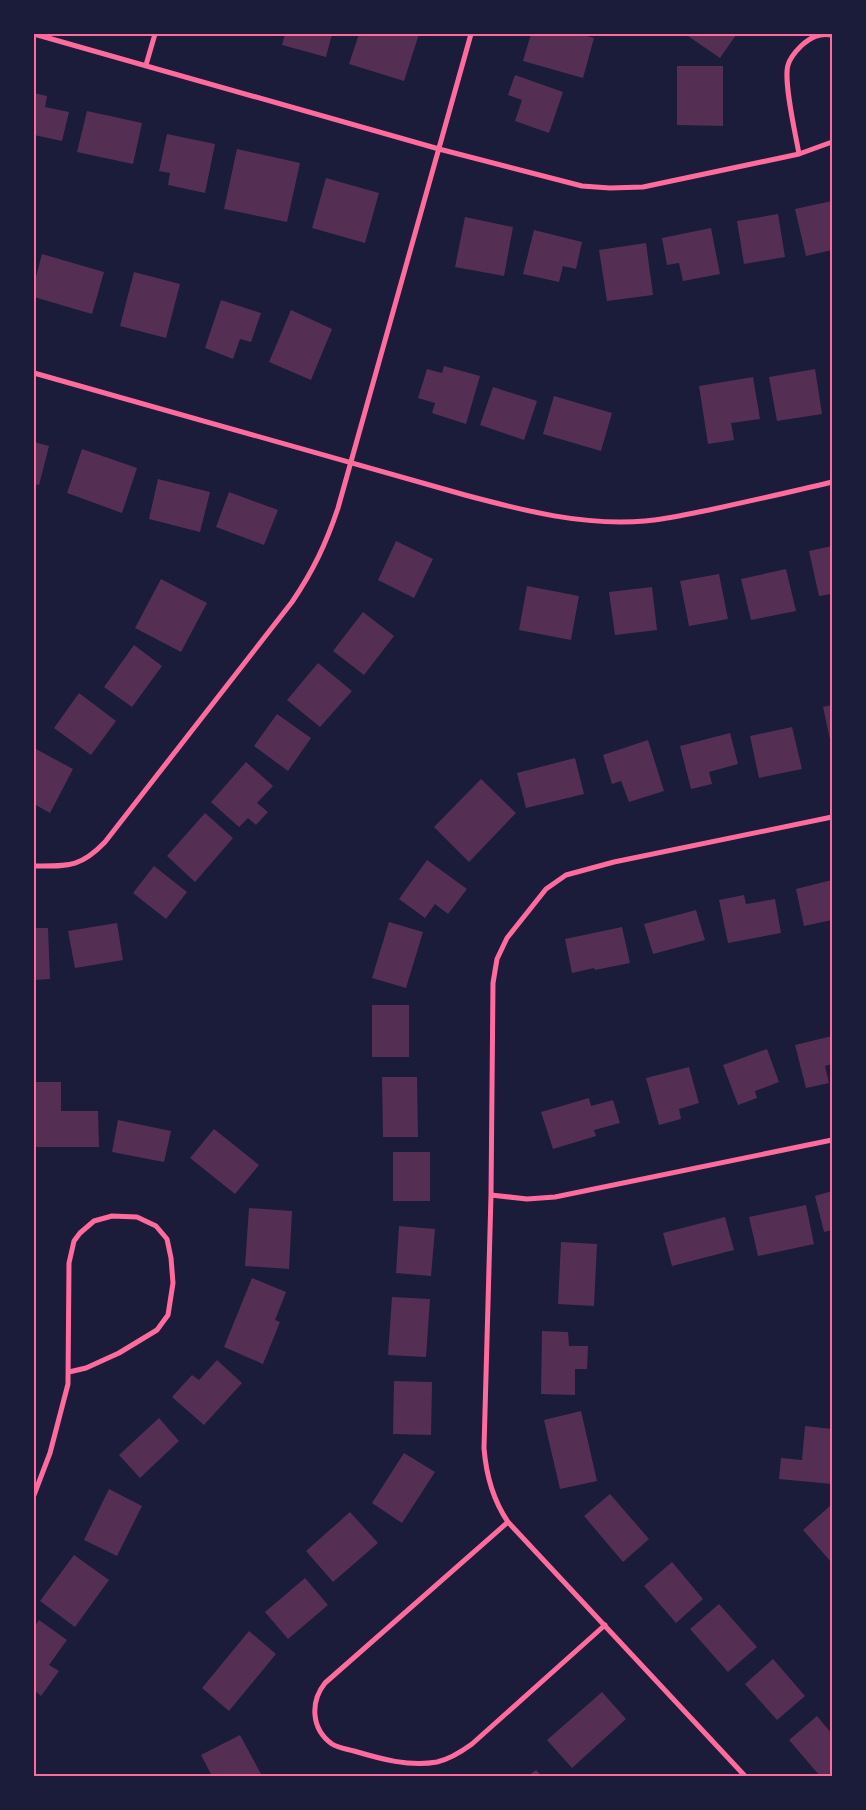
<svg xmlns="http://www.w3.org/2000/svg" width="866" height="1810" font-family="'Source Sans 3',sans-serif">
<rect width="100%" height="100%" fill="#1b1b3a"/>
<path fill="#542f53" d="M285,34H332L326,57L282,45Z
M359,34H419L404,81L349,64Z
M531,34H580L594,38L583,78L523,61Z
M685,34H734L736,35L720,58Z
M677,66H723V126L677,125Z
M515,75L563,92L549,133L515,121L522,100L508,95Z
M34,93L47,96L45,107L69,112L62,141L34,135Z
M87,111L142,123L133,164L77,152Z
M167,134L215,144L205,193L168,185L170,173L159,171Z
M237,149L300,163L287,222L224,209Z
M326,178L379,193L365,243L312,228Z
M832,201V250L806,256L795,209Z
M778,214L785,257L744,264L737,221Z
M465,217L513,227L504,276L455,267Z
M711,228L720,274L683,281L679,263L667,265L662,238Z
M534,230L582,242L576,269L563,266L559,282L523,274Z
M646,243L653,295L607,301L599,250Z
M42,254L104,272L92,314L34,297V284Z
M134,272L180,284L166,338L120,326Z
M221,300L261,313L251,342L240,339L233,359L205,348Z
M291,310L332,329L311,380L269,362Z
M444,366L480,376L466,424L432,413L435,403L418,398L427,369L442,373Z
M815,369L822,414L777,421L769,377Z
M753,377L760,419L731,423L734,440L708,444L699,386Z
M493,387L537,401L524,440L480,425Z
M554,396L612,413L601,451L543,434Z
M34,442L49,446L39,485L34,484Z
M82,449L137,468L122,513L67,493Z
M158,479L210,492L200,532L149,519Z
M229,492L278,510L264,545L216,527Z
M396,541L433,559L414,598L378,580Z
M832,546V594L819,596L809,551Z
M786,569L796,611L751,620L741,579Z
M719,574L728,619L689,626L680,581Z
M161,579L207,603L181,652L135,628Z
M527,586L579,596L571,640L519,630Z
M652,587L657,630L615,635L609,592Z
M363,612L394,636L364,675L333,651Z
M134,645L162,666L132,707L104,687Z
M318,663L352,691L320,727L287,700Z
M79,693L116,721L91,755L54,728Z
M832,705V744H831L823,707Z
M277,714L311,738L288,771L254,746Z
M792,727L802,769L759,778L750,736Z
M730,733L738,764L709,772L712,784L691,789L680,746Z
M648,740L664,791L629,802L621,781L612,784L603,755Z
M34,748L73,769L50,813L34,804Z
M575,758L584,794L526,808L517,773Z
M246,762L273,786L257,803L268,812L256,825L248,818L239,827L211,802Z
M481,779L516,813L469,862L434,827Z
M205,813L233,838L195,882L167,856Z
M427,860L467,889L448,914L435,904L425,918L399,899Z
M154,866L187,892L166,919L133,893Z
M832,880V920L804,926L796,889Z
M744,895L746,904L775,899L781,933L728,943L719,900Z
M696,910L705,940L653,954L644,924Z
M389,922L423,932L406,988L372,978Z
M117,923L123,960L75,968L68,931Z
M622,927L630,963L595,970L594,968L572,973L565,939Z
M34,928H48L50,979L34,980Z
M372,1005H409V1057H372Z
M832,1036V1064L825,1066L829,1083L806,1088L795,1045Z
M767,1049L779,1082L755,1091L757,1098L738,1105L723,1065Z
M689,1067L699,1103L679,1109L681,1119L659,1125L646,1078Z
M382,1077H417L418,1137H383Z
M34,1082H61V1111H98L99,1147H34Z
M589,1098L591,1106L613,1100L620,1123L594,1130L596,1136L553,1149L541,1112Z
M118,1120L171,1131L164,1162L112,1152Z
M214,1129L259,1165L235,1194L190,1158Z
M393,1152H430V1201H393Z
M832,1191V1230L824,1232L815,1196Z
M806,1205L814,1244L758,1256L749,1217Z
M249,1208L292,1211L289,1269L245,1266Z
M725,1217L734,1250L672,1266L663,1233Z
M399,1226L435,1229L431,1276L396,1273Z
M561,1242L597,1244L594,1306L558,1304Z
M252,1278L286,1292L275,1320L280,1322L263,1364L224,1347Z
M392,1297L430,1299L426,1357L388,1355Z
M542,1331L568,1332L569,1346H588L587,1369H575V1395L541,1394Z
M217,1360L242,1383L204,1425L172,1397L192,1375L199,1380Z
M394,1381L432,1382L431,1435L393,1434Z
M581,1411L597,1481L560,1489L544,1420Z
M159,1418L179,1441L140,1478L119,1455Z
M805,1426L832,1429V1484L779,1479L781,1458L802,1460Z
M404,1453L435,1472L402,1523L372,1503Z
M109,1489L142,1506L117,1556L84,1540Z
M610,1494L649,1539L623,1562L584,1516Z
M831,1505L832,1506V1563L803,1530Z
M350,1512L378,1543L333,1582L306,1551Z
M74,1555L109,1580L75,1627L40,1601Z
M672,1562L703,1599L676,1623L644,1586Z
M305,1578L328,1605L288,1639L265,1612Z
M719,1604L757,1647L728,1672L690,1629Z
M39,1620L67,1640L49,1665L59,1671L41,1696L34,1690V1627Z
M249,1631L276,1654L229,1711L202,1688Z
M773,1659L805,1696L777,1720L745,1684Z
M602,1692L626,1719L572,1768L547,1740Z
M817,1716L832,1734V1776H820L789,1740Z
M240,1735L262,1776H212L201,1755Z
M536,1770L542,1776H528Z"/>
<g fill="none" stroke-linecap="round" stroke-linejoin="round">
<path stroke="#ff6b9d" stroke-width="5" d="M34,34L439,149L582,186L610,188L643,187L799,154L832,142
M146,65L155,34
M799,154C796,136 783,81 788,65C790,58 796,51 801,46C811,37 819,33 832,35
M34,373L465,495C525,511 583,526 645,521C667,519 688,514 709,510C750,501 791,492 832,482
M34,866C68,866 80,868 105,842L292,602C313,571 326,544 338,508L471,34
M491,1195L527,1199L555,1197L832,1140
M34,1495L50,1453L68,1384L69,1263L74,1241L80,1233L94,1221L112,1216L137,1217L156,1226L167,1239L171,1258L173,1283L168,1315L157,1330L119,1353L86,1368L69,1372
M508,1522L325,1683C310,1702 311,1729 332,1744C338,1748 347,1749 354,1751C381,1759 409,1767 437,1762C450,1759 461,1752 472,1744L605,1625
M745,1776L508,1522C493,1500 486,1474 484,1448L491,1195L493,983L497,959L507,938L546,889L566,875L614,862L832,817"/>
</g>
<rect width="866" height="1810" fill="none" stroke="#1b1b3a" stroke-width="70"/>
<rect x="35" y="35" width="796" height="1740" fill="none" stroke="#ff6b9d" stroke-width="2"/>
</svg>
